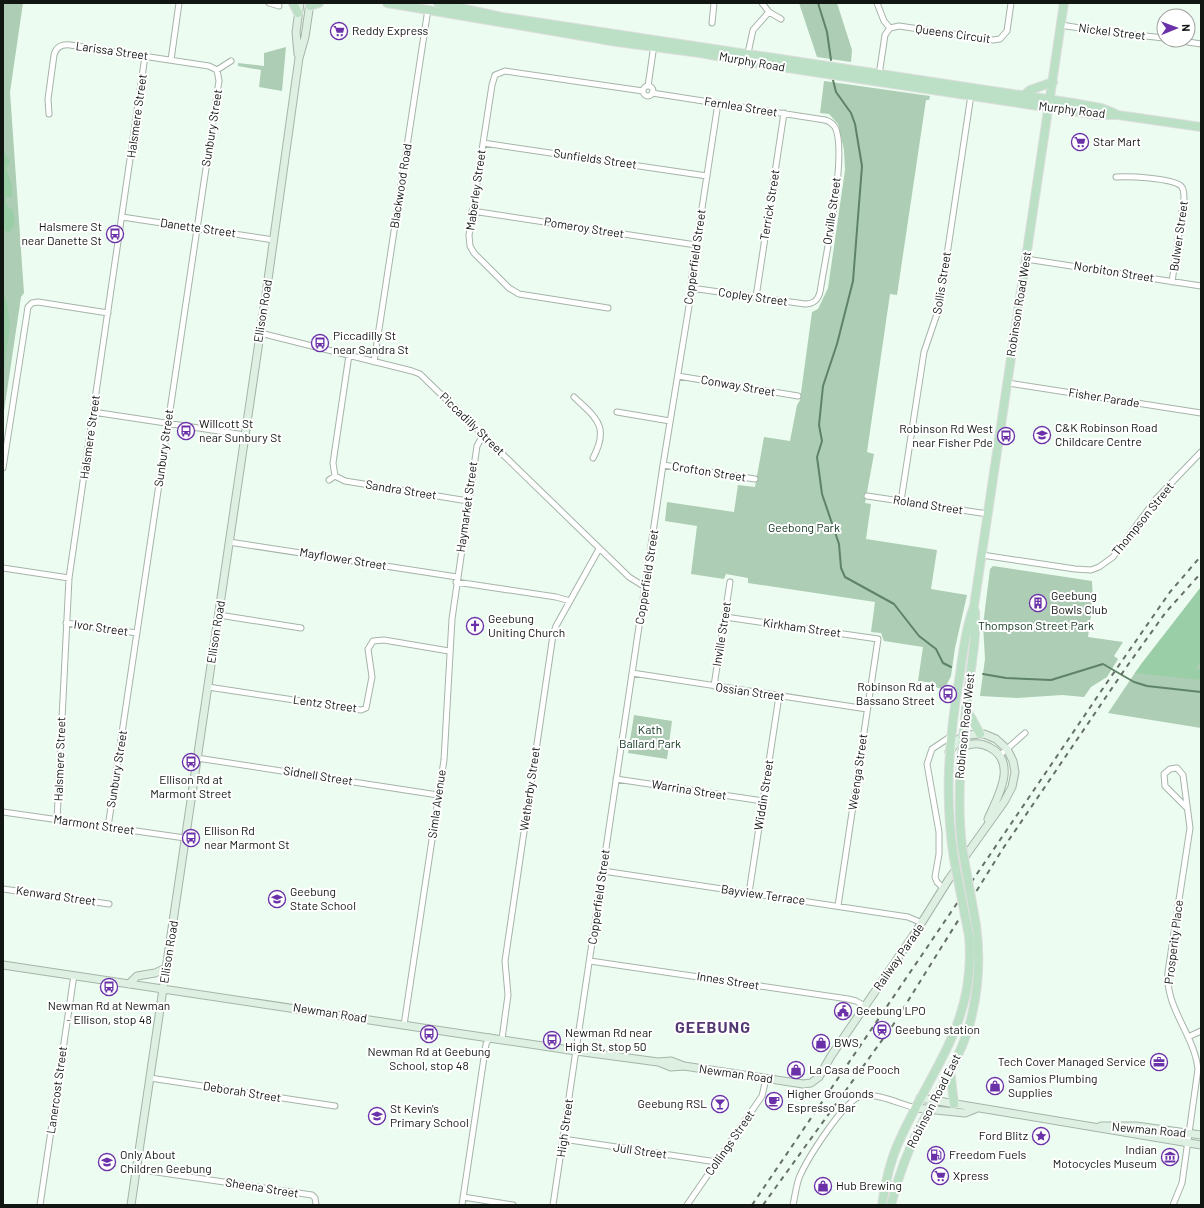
<svg xmlns="http://www.w3.org/2000/svg" width="1204" height="1208" font-family="Barlow,sans-serif">
<rect width="100%" height="100%" fill="#edfcf0"/>
<path fill="#adcdb5" d="M3,3H23L10,92L24,293L21,297L3,418Z
M799,3H837L852,50L851,62L817,57Z
M286,47L282,91L259,87L261,70L238,66V63L264,66V53Z
M824,81L930,96L929,100H926L897,295L890,294L867,452L874,454L865,503L871,504L866,539L937,550L931,589L967,595L955,648L951,676L944,690L936,687L935,683L918,681L923,647L884,641L881,633L871,632L875,602L748,583V578L726,574L724,579L691,574L697,526L665,521L667,502L734,512L738,485L755,487L764,437L790,441L797,405L800,400L812,312L818,309L828,288L845,170L844,150L838,124L829,114L820,113Z
M993,566L1092,581L1093,601L1088,637L1123,642L1114,656L1118,659L1107,677L1091,687L1084,697L1062,695L1017,698L980,696L985,659L983,625L990,569Z
M1201,587V728L1108,713L1141,664Z
M634,715L672,721L667,759L628,753Z"/>
<path fill="#9acea7" d="M3,150L10,162L6,168L12,186V197H5L7,206L13,210L15,223L9,233L3,229Z
M3,295L6,298L10,325L3,380Z
M1201,587V662L1195,669H1201V680L1135,673Z"/>
<g fill="none" stroke-linecap="round" stroke-linejoin="round">
<path stroke="#5e8367" stroke-width="2" d="M818,3L827,32L831,60
M833,80L836,92L851,113L855,124L862,166L853,281L837,344L823,386L819,425L822,441L817,457L822,494L839,544L841,568L845,577L894,604L919,636L936,649L943,663L951,667
M983,674L1006,678L1051,680L1103,664L1134,682L1147,686L1201,692"/>
<g stroke="#a6b4a9" stroke-width="7">
<path id="street" d="M269,3L279,6
M762,3L769,12L781,19
M877,3L884,21L890,28
M712,23L714,3
M1061,25C1095,31 1130,34 1164,38
M1175,40L1201,44
M748,53L753,30L769,12
M171,60L179,3
M879,75L885,35L890,28L899,26L993,40L1000,39L1007,31L1011,3
M648,86L654,45
M643 91a5 5 0 1 1 10 0a5 5 0 1 1-10 0Z
M652,93L825,120C829,121 832,123 835,127C848,152 825,259 820,292C818,300 814,304 805,304L691,288
M49,114L48,99L54,55C56,47 62,44 70,45L209,66L217,70L231,61
M483,143L707,176
M1116,177C1128,176 1172,178 1181,186C1184,189 1184,194 1184,198L1172,282
M472,211L696,245
M122,217L274,240
M1026,259L1201,286
M756,297L784,113
M608,308L519,294L509,288L474,253L470,246L469,235L492,85L495,75L505,71L643,91
M260,333L412,371L420,374L629,577L645,587
M349,355L333,463L335,476L345,481L468,501
M374,362L428,9
M678,376L798,396
M1008,383L1201,413
M574,397C596,418 610,426 593,458
M93,412L245,435
M617,412L670,421
M663,465L755,479
M3,468L28,307L32,303L38,302L108,313
M329,480L335,476
M867,496L988,514
M901,501L924,352L939,308L971,95
M229,542L457,577
M982,555L1075,569L1091,570L1099,567L1113,557L1156,499L1201,452
M3,568L69,578
M456,582L556,597L570,601
M219,615L301,628
M725,617L878,639L838,906
M66,623L137,633
M632,673L867,709
M714,686L730,582
M208,687L361,710L366,708L372,677L368,649L373,641L384,640L449,651
M999,756L1025,733
M197,758L438,795
M616,779L763,801
M3,812L185,838
M57,820L69,578L145,56
M108,827L219,81L217,70
M603,871L908,917L922,923
M943,888L937,882L935,877L939,854V832L927,764L932,749L950,737
M3,889L109,904
M749,893L779,696
M590,961L848,999L856,1001L865,1006
M404,1025L444,760L452,619L477,446L483,435
M1188,1037L1201,1031
M502,1039L508,995L505,961L553,635L556,626L599,549
M150,1078L335,1106
M563,1139L717,1162
M136,1169L312,1195L315,1198L316,1205
M463,1197L513,1205
M40,1205L74,975
M462,1205L486,1044L490,1037
M553,1205L663,465L690,300L692,274L718,103
M687,1205L762,1096L766,1079
M793,1205C795,1196 796,1187 799,1178C806,1161 845,1098 862,1096C879,1093 899,1104 916,1108
M1173,1205L1182,1183L1198,1069C1194,1034 1165,1008 1168,972L1190,828L1183,775L1177,768L1170,769L1164,774L1165,786L1186,807"/>
</g>
<g stroke="#a6b4a9" stroke-width="9">
<path id="secondary" d="M298,54L296,32L300,3
M962,747C971,743 980,742 989,747C1019,762 997,798 988,819
M3,965L576,1051L658,1062L671,1061L684,1066
M129,984L137,976L155,973L166,968
M661,1063L671,1067L684,1066L803,1084L811,1083L819,1077L831,1056L917,930L949,879L1004,802L1012,787L1015,772L1013,761L1007,749L996,739L984,734L967,735L959,739L949,752
M920,1098L1201,1145
M916,1108L965,1113L975,1109
M1101,1126H1136L1201,1135
M131,1205L265,301L299,58L305,37L310,3"/>
</g>
<g stroke="#dedede" stroke-width="10">
<path id="primary" d="M293,3L298,13
M387,3L617,42L700,53L754,63L1098,115H1118L1201,127
M438,3L502,17L1073,103L1101,108L1114,113
M310,6L319,3
M1023,96L1030,90L1053,82
M966,708L980,734
M962,847C956,795 962,744 968,692C971,666 977,637 975,611
M954,859C944,796 949,737 960,674C963,652 966,628 974,606L1064,3
M950,1069L954,1104
M882,1205C885,1185 889,1165 897,1146C929,1071 977,1024 969,936
M891,1205C898,1177 908,1149 922,1123C938,1093 957,1063 968,1030C978,996 981,961 976,925"/>
</g>
<use href="#street" stroke="#fff" stroke-width="5"/>
<use href="#secondary" stroke="#ddf0e2" stroke-width="7"/>
<use href="#primary" stroke="#bbe0c5" stroke-width="8"/>
<path stroke="#666f68" stroke-width="2" stroke-dasharray="5 5" stroke-linecap="butt" d="M752,1205L1108,681L1170,592L1201,556
M763,1205L893,1025L1002,850L1125,669L1166,612L1201,573"/>
<g stroke="#dedede" stroke-width="10" stroke-linecap="butt">
<path id="primary-bridge" d="M962,847L976,925
M954,859L969,936"/>
</g>
<use href="#primary-bridge" stroke="#bbe0c5" stroke-width="8"/>
</g>
<defs>
<g id="supermarket-ring" transform="scale(0.9)"><circle r="9.5" fill="#fff" stroke="#6b31a8" stroke-width="1.5"/><path d="M-6-5.5h2.5l.6 2H6L4.5 2H-2.5L-4.4-4H-6ZM-1.5 3.2a1.3 1.3 0 1 0 .1 0ZM3 3.2a1.3 1.3 0 1 0 .1 0Z" fill="#6b31a8"/></g>
<g id="bus-ring" transform="scale(0.9)"><circle r="9.5" fill="#fff" stroke="#6b31a8" stroke-width="1.5"/><path d="M-5-6H5V4H4V6H2V4H-2V6H-4V4H-5ZM-3.5-4V0h7V-4ZM-3.5 1.2v1.5H-2V1.2ZM2 1.2v1.5H3.5V1.2Z" fill="#6b31a8"/></g>
<g id="school-ring" transform="scale(0.9)"><circle r="9.5" fill="#fff" stroke="#6b31a8" stroke-width="1.5"/><path d="M0-5L7-2L0 1L-7-2ZM-4 1L0 2.5L4 1V4Q0 6-4 4Z" fill="#6b31a8"/></g>
<g id="building-ring" transform="scale(0.9)"><circle r="9.5" fill="#fff" stroke="#6b31a8" stroke-width="1.5"/><path d="M-4-6H4V6H1V3H-1V6H-4ZM-2.5-4.3h1.7v1.8h-1.7ZM.8-4.3h1.7v1.8H.8ZM-2.5-1h1.7V.8h-1.7ZM.8-1h1.7V.8H.8Z" fill="#6b31a8"/></g>
<g id="church-ring" transform="scale(0.9)"><circle r="9.5" fill="#fff" stroke="#6b31a8" stroke-width="1.5"/><path d="M-1.2-6h2.4v3.5h3.3v2.4h-3.3V6h-2.4V-.1h-3.3v-2.4h3.3Z" fill="#6b31a8"/></g>
<g id="civic-ring" transform="scale(0.9)"><circle r="9.5" fill="#fff" stroke="#6b31a8" stroke-width="1.5"/><path d="M-.6-6.5H3V-4.5H.6V-3L4-1V1h2V6H-6V1h2V-1L-.6-3ZM-1.2 2.5V6h2.4V2.5Z" fill="#6b31a8"/></g>
<g id="station-ring" transform="scale(0.9)"><circle r="9.5" fill="#fff" stroke="#6b31a8" stroke-width="1.5"/><path d="M-3-6H3Q5-6 5-4V2Q5 4 3 4L4.5 6H3L1.5 4h-3L-3 6H-4.5L-3 4Q-5 4-5 2V-4Q-5-6-3-6ZM-3.5-4v3h7v-3ZM-3.5 1v1.5H-2V1ZM2 1v1.5H3.5V1Z" fill="#6b31a8"/></g>
<g id="shop-ring" transform="scale(0.9)"><circle r="9.5" fill="#fff" stroke="#6b31a8" stroke-width="1.5"/><path d="M-5-2.5h2.3a2.7 3.5 0 0 1 5.4 0H5L5.5 6h-11ZM-1.5-2.5h3a1.5 2.3 0 0 0-3 0Z" fill="#6b31a8"/></g>
<g id="office-ring" transform="scale(0.9)"><circle r="9.5" fill="#fff" stroke="#6b31a8" stroke-width="1.5"/><path d="M-6-3h4V-5.5h4V-3h4V5H-6ZM-1-4.5V-3h2v-1.5ZM-6 0V1H6V0Z" fill="#6b31a8"/></g>
<g id="cafe-ring" transform="scale(0.9)"><circle r="9.5" fill="#fff" stroke="#6b31a8" stroke-width="1.5"/><path d="M-5.5-4.5H6V0H3Q3 3.5 0 3.5H-2.5Q-5.5 3.5-5.5 0ZM3-3.2v2h1.7v-2ZM-6 4.5H4V6H-6Z" fill="#6b31a8"/></g>
<g id="bar-ring" transform="scale(0.9)"><circle r="9.5" fill="#fff" stroke="#6b31a8" stroke-width="1.5"/><path d="M-6-5H6L.8 .8V4.5H3.5V6h-7V4.5H-.8V.8Z" fill="#6b31a8"/></g>
<g id="sight-ring" transform="scale(0.9)"><circle r="9.5" fill="#fff" stroke="#6b31a8" stroke-width="1.5"/><path d="M0-6L1.8-2.2L6-1.7L2.9 1.2L3.7 5.4L0 3.3L-3.7 5.4L-2.9 1.2L-6-1.7L-1.8-2.2Z" fill="#6b31a8"/></g>
<g id="fuel-ring" transform="scale(0.9)"><circle r="9.5" fill="#fff" stroke="#6b31a8" stroke-width="1.5"/><path d="M-5.5-6h7V0h2V4h1.3V-2.5L3-4.5l.8-.8L6-3V5H2.5V1h-1V6h-7ZM-4.2-4.7v3.2H.2V-4.7Z" fill="#6b31a8"/></g>
<g id="museum-ring" transform="scale(0.9)"><circle r="9.5" fill="#fff" stroke="#6b31a8" stroke-width="1.5"/><path d="M0-6L6-3V-2H-6V-3ZM-5-1h2V3h-2ZM-1-1h2V3h-2ZM3-1h2V3H3ZM-6 4H6V6H-6Z" fill="#6b31a8"/></g>
</defs>
<g fill-rule="evenodd">
<use href="#supermarket-ring" x="339" y="31"/>
<use href="#supermarket-ring" x="1080" y="142"/>
<use href="#bus-ring" x="115" y="234"/>
<use href="#bus-ring" x="320" y="343"/>
<use href="#bus-ring" x="186" y="431"/>
<use href="#school-ring" x="1042" y="435"/>
<use href="#bus-ring" x="1006" y="436"/>
<use href="#building-ring" x="1038" y="603"/>
<use href="#church-ring" x="475" y="626"/>
<use href="#bus-ring" x="948" y="694"/>
<use href="#bus-ring" x="191" y="762"/>
<use href="#bus-ring" x="191" y="838"/>
<use href="#school-ring" x="277" y="899"/>
<use href="#bus-ring" x="109" y="987"/>
<use href="#civic-ring" x="843" y="1011"/>
<use href="#station-ring" x="882" y="1030"/>
<use href="#bus-ring" x="429" y="1034"/>
<use href="#bus-ring" x="552" y="1040"/>
<use href="#shop-ring" x="821" y="1043"/>
<use href="#office-ring" x="1159" y="1062"/>
<use href="#shop-ring" x="796" y="1070"/>
<use href="#shop-ring" x="995" y="1086"/>
<use href="#cafe-ring" x="774" y="1101"/>
<use href="#bar-ring" x="720" y="1104"/>
<use href="#school-ring" x="377" y="1116"/>
<use href="#sight-ring" x="1041" y="1136"/>
<use href="#fuel-ring" x="936" y="1155"/>
<use href="#museum-ring" x="1170" y="1157"/>
<use href="#school-ring" x="107" y="1162"/>
<use href="#supermarket-ring" x="940" y="1176"/>
<use href="#shop-ring" x="823" y="1186"/>
</g>
<g text-anchor="middle" stroke-width="4" stroke-linejoin="round" paint-order="stroke">
<g font-size="12" fill="#111612" stroke="#fff" text-anchor="start">
<text x="352" y="35">Reddy Express</text>
<text x="1093" y="146">Star Mart</text>
<text x="102" y="231" text-anchor="end">Halsmere St<tspan x="102" dy="14">near Danette St</tspan></text>
<text x="333" y="340">Piccadilly St<tspan x="333" dy="14">near Sandra St</tspan></text>
<text x="199" y="428">Willcott St<tspan x="199" dy="14">near Sunbury St</tspan></text>
<text x="1055" y="432">C&amp;K Robinson Road<tspan x="1055" dy="14">Childcare Centre</tspan></text>
<text x="993" y="433" text-anchor="end">Robinson Rd West<tspan x="993" dy="14">near Fisher Pde</tspan></text>
<text x="1051" y="600">Geebung<tspan x="1051" dy="14">Bowls Club</tspan></text>
<text x="488" y="623">Geebung<tspan x="488" dy="14">Uniting Church</tspan></text>
<text x="935" y="691" text-anchor="end">Robinson Rd at<tspan x="935" dy="14">Bassano Street</tspan></text>
<text x="191" y="784" text-anchor="middle">Ellison Rd at<tspan x="191" dy="14">Marmont Street</tspan></text>
<text x="204" y="835">Ellison Rd<tspan x="204" dy="14">near Marmont St</tspan></text>
<text x="290" y="896">Geebung<tspan x="290" dy="14">State School</tspan></text>
<text x="109" y="1010" text-anchor="middle">Newman Rd at Newman<tspan x="109" dy="14">- Ellison, stop 48</tspan></text>
<text x="856" y="1015">Geebung LPO</text>
<text x="895" y="1034">Geebung station</text>
<text x="565" y="1037">Newman Rd near<tspan x="565" dy="14">High St, stop 50</tspan></text>
<text x="834" y="1047">BWS</text>
<text x="429" y="1056" text-anchor="middle">Newman Rd at Geebung<tspan x="429" dy="14">School, stop 48</tspan></text>
<text x="1146" y="1066" text-anchor="end">Tech Cover Managed Service</text>
<text x="809" y="1074">La Casa de Pooch</text>
<text x="1008" y="1083">Samios Plumbing<tspan x="1008" dy="14">Supplies</tspan></text>
<text x="787" y="1098">Higher Grouonds<tspan x="787" dy="14">Espresso Bar</tspan></text>
<text x="707" y="1108" text-anchor="end">Geebung RSL</text>
<text x="390" y="1113">St Kevin's<tspan x="390" dy="14">Primary School</tspan></text>
<text x="1028" y="1140" text-anchor="end">Ford Blitz</text>
<text x="1157" y="1154" text-anchor="end">Indian<tspan x="1157" dy="14">Motocycles Museum</tspan></text>
<text x="120" y="1159">Only About<tspan x="120" dy="14">Children Geebung</tspan></text>
<text x="949" y="1159">Freedom Fuels</text>
<text x="953" y="1180">Xpress</text>
<text x="836" y="1190">Hub Brewing</text>
</g>
<g font-size="12" fill="#111612" stroke="#fff">
<text transform="translate(1112 32) rotate(7)" y="4">Nickel Street</text>
<text transform="translate(953 34) rotate(8)" y="4">Queens Circuit</text>
<text transform="translate(112 51) rotate(8)" y="4">Larissa Street</text>
<text transform="translate(752 62) rotate(10)" y="4">Murphy Road</text>
<text transform="translate(741 107) rotate(9)" y="4">Fernlea Street</text>
<text transform="translate(1072 110) rotate(7)" y="4">Murphy Road</text>
<text transform="translate(137 116) rotate(-82)" y="4">Halsmere Street</text>
<text transform="translate(212 128) rotate(-81)" y="4">Sunbury Street</text>
<text transform="translate(595 159) rotate(8)" y="4">Sunfields Street</text>
<text transform="translate(401 186) rotate(-81)" y="4">Blackwood Road</text>
<text transform="translate(476 190) rotate(-82)" y="4">Maberley Street</text>
<text transform="translate(770 205) rotate(-81)" y="4">Terrick Street</text>
<text transform="translate(832 211) rotate(-82)" y="4">Orville Street</text>
<text transform="translate(198 228) rotate(8)" y="4">Danette Street</text>
<text transform="translate(584 228) rotate(9)" y="4">Pomeroy Street</text>
<text transform="translate(1179 236) rotate(-82)" y="4">Bulwer Street</text>
<text transform="translate(695 257) rotate(-82)" y="4">Copperfield Street</text>
<text transform="translate(1114 272) rotate(9)" y="4">Norbiton Street</text>
<text transform="translate(942 283) rotate(-81)" y="4">Sollis Street</text>
<text transform="translate(753 297) rotate(8)" y="4">Copley Street</text>
<text transform="translate(1019 304) rotate(-81)" y="4">Robinson Road West</text>
<text transform="translate(263 311) rotate(-81)" y="4">Ellison Road</text>
<text transform="translate(738 386) rotate(10)" y="4">Conway Street</text>
<text transform="translate(1104 398) rotate(9)" y="4">Fisher Parade</text>
<text transform="translate(472 424) rotate(44)" y="4">Piccadilly Street</text>
<text transform="translate(90 437) rotate(-82)" y="4">Halsmere Street</text>
<text transform="translate(164 448) rotate(-82)" y="4">Sunbury Street</text>
<text transform="translate(709 472) rotate(9)" y="4">Crofton Street</text>
<text transform="translate(401 490) rotate(9)" y="4">Sandra Street</text>
<text transform="translate(928 505) rotate(9)" y="4">Roland Street</text>
<text transform="translate(467 507) rotate(-82)" y="4">Haymarket Street</text>
<text transform="translate(1143 519) rotate(-51)" y="4">Thompson Street</text>
<text transform="translate(343 559) rotate(9)" y="4">Mayflower Street</text>
<text transform="translate(647 577) rotate(-81)" y="4">Copperfield Street</text>
<text transform="translate(101 628) rotate(8)" y="4">Ivor Street</text>
<text transform="translate(802 628) rotate(8)" y="4">Kirkham Street</text>
<text transform="translate(216 632) rotate(-81)" y="4">Ellison Road</text>
<text transform="translate(722 634) rotate(-81)" y="4">Inville Street</text>
<text transform="translate(750 692) rotate(8)" y="4">Ossian Street</text>
<text transform="translate(325 704) rotate(8)" y="4">Lentz Street</text>
<text transform="translate(965 726) rotate(-84)" y="4">Robinson Road West</text>
<text transform="translate(60 759) rotate(-88)" y="4">Halsmere Street</text>
<text transform="translate(117 769) rotate(-81)" y="4">Sunbury Street</text>
<text transform="translate(858 772) rotate(-82)" y="4">Weenga Street</text>
<text transform="translate(318 776) rotate(9)" y="4">Sidnell Street</text>
<text transform="translate(530 789) rotate(-82)" y="4">Wetherby Street</text>
<text transform="translate(689 790) rotate(9)" y="4">Warrina Street</text>
<text transform="translate(764 795) rotate(-81)" y="4">Widdin Street</text>
<text transform="translate(437 804) rotate(-82)" y="4">Simla Avenue</text>
<text transform="translate(94 825) rotate(8)" y="4">Marmont Street</text>
<text transform="translate(763 895) rotate(8)" y="4">Bayview Terrace</text>
<text transform="translate(56 896) rotate(8)" y="4">Kenward Street</text>
<text transform="translate(599 897) rotate(-82)" y="4">Copperfield Street</text>
<text transform="translate(1174 942) rotate(-83)" y="4">Prosperity Place</text>
<text transform="translate(169 952) rotate(-81)" y="4">Ellison Road</text>
<text transform="translate(899 957) rotate(-55)" y="4">Railway Parade</text>
<text transform="translate(728 981) rotate(9)" y="4">Innes Street</text>
<text transform="translate(330 1013) rotate(9)" y="4">Newman Road</text>
<text transform="translate(736 1074) rotate(8)" y="4">Newman Road</text>
<text transform="translate(57 1090) rotate(-82)" y="4">Lanercost Street</text>
<text transform="translate(242 1092) rotate(9)" y="4">Deborah Street</text>
<text transform="translate(934 1101) rotate(-63)" y="4">Robinson Road East</text>
<text transform="translate(565 1128) rotate(-82)" y="4">High Street</text>
<text transform="translate(1149 1130) rotate(5)" y="4">Newman Road</text>
<text transform="translate(730 1143) rotate(-55)" y="4">Collings Street</text>
<text transform="translate(640 1151) rotate(8)" y="4">Jull Street</text>
<text transform="translate(262 1188) rotate(9)" y="4">Sheena Street</text>
</g>
<g font-size="12" fill="#0c341b" stroke="#fff">
<text x="804" y="532">Geebong Park</text>
<text x="1036" y="630">Thompson Street Park</text>
<text x="650" y="734">Kath<tspan x="650" dy="14">Ballard Park</tspan></text>
</g>
<g font-size="16" font-weight="bold" letter-spacing="1" fill="#533974" stroke="#fff">
<text x="713" y="1033">GEEBUNG</text>
</g>
</g>
<rect width="1204" height="1208" fill="none" stroke="#111612" stroke-width="8"/>
<g transform="translate(1176 28) rotate(89)"><circle r="19" fill="#ffffff" stroke="#a0a2a0"/>
<path d="M0-3L7 15L0 10L-7 15Z" fill="#6b31a8"/>
<text y="-6" font-size="11" font-weight="bold" text-anchor="middle" fill="#111612">N</text>
</g>
</svg>
